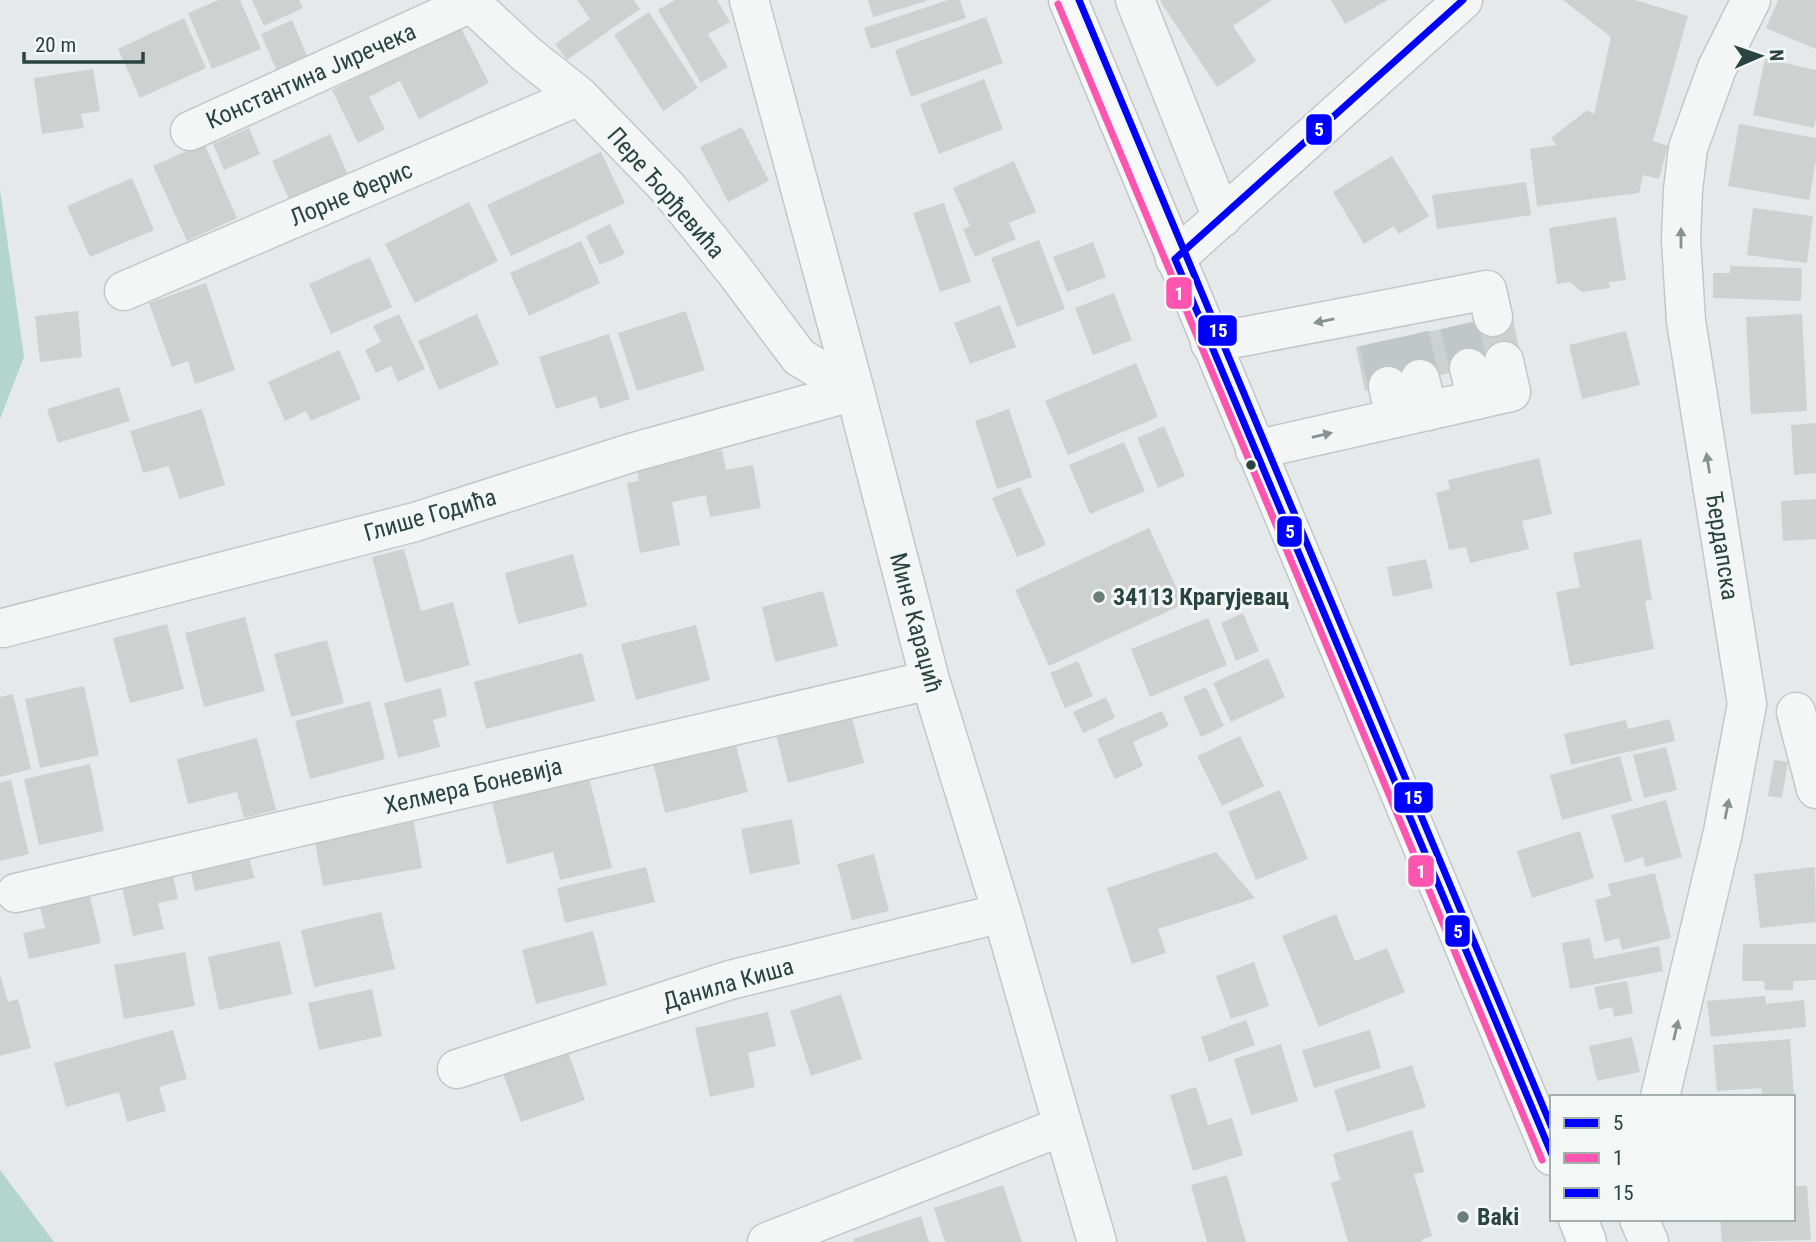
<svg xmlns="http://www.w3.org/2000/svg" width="1816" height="1242" font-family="'Roboto Condensed',sans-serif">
<rect width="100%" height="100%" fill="#e5e9e9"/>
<path fill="#b3d5cd" d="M0,189L24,357L0,419Z
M0,1170L54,1242H0Z"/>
<path fill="#cdd2d1" d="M219,0H240L261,49L212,69L188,13Z
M252,0H299L303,8L264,26Z
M577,0H634L640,9L567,60L555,44L590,19Z
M675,0H717L730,22L708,34L728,67L701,83L658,10Z
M868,0H927V1L873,17Z
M948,0H960L966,18L871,49L864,28Z
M1163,0H1272L1233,26L1256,61L1217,87L1160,1Z
M1331,0H1388L1345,24Z
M1563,0H1635L1688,16L1653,141L1668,146L1659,179L1643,175L1639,193L1537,206L1530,149L1556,145L1551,138L1587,110L1594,114L1611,37Z
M1778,0H1816V49L1766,28Z
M649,12L698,88L663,111L614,35Z
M986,17L1003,63L911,97L895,50Z
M184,18L206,68L140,98L118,49Z
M292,20L309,60L278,74L261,34Z
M460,26L489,83L419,119L400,81L369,97L385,129L358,143L332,90Z
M1765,59L1816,70V119L1814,128L1753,115Z
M93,69L100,111L81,114L84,128L42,134L34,78Z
M984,79L1003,129L939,154L920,104Z
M1739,124L1816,138V160L1809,200L1728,186Z
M742,127L769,181L728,202L700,147Z
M249,128L260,154L224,170L213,144Z
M330,134L349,177L291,204L272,161Z
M204,143L237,218L187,241L153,166Z
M601,152L625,203L511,256L487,205Z
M1392,156L1429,216L1399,234L1394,226L1364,244L1333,192Z
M1014,161L1036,212L1009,223L1016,239L975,257L963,229L970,226L953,188Z
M132,178L154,230L90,257L67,206Z
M1526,182L1531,215L1437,229L1432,195Z
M469,202L498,261L415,303L385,244Z
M944,203L971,282L940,292L913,213Z
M1753,208L1813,216L1807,263L1747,255Z
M1616,217L1626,280L1609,282L1610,288L1582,292L1570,282L1557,284L1549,228Z
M610,224L625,254L600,265L586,236Z
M1039,240L1065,309L1017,327L991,258Z
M581,241L600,283L529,316L510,273Z
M1093,242L1106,277L1067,292L1053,257Z
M370,257L392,307L331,334L309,284Z
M1730,266L1802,268L1801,301L1713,298V273H1730Z
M206,283L235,370L195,384L188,361L172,367L149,303Z
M1114,293L1132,340L1093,355L1075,308Z
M1000,305L1016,347L970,364L954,323Z
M78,311L82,357L40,362L35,316Z
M686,311L705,370L637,391L618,333Z
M399,314L425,369L398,382L391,366L376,373L365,350L381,342L373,326Z
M477,314L499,364L439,390L418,341Z
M1512,314L1521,358L1365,391L1356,347Z
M1802,314L1807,411L1751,414L1746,317Z
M1626,331L1640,385L1582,399L1569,345Z
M609,334L630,399L600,409L596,396L556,409L539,357Z
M339,350L361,399L311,421L306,411L285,421L268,382Z
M1136,363L1158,417L1068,455L1045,401Z
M119,387L130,421L58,443L47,409Z
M202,409L225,485L179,499L169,466L143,473L130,431Z
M1009,409L1032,477L997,489L975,421Z
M1816,423V473L1794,475L1791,425Z
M1164,426L1185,476L1158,488L1137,438Z
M1124,442L1145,491L1090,514L1069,465Z
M722,450L726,470L753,465L761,508L710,517L706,495L672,502L680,545L640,553L627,483L639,481L636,466Z
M1539,458L1552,514L1522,521L1529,549L1470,563L1466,547L1449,550L1436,493L1450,489L1448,480Z
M1020,487L1046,545L1017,557L992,498Z
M1816,499V539L1783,541L1781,501Z
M1149,528L1184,604L1049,666L1015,590Z
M1641,539L1652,600L1645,601L1654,649L1570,666L1556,592L1580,587L1573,553Z
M404,549L421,611L453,602L470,665L405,683L372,557Z
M573,554L587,606L518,624L505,573Z
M1426,559L1433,588L1393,597L1387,567Z
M823,591L838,646L775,662L762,607Z
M1243,613L1259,651L1236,661L1221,623Z
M245,617L265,691L204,707L185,633Z
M1208,618L1227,665L1150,697L1131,649Z
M167,624L184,689L130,703L113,638Z
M696,625L710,680L636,700L621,644Z
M327,640L344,703L291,717L274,654Z
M582,653L595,701L486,729L474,682Z
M1268,658L1285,697L1231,722L1213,683Z
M1078,661L1093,696L1065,708L1050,673Z
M84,686L99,755L40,768L25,699Z
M1206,687L1224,726L1201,737L1183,697Z
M441,688L447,716L433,720L440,747L398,758L384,703Z
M13,694L31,769L0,777V697Z
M1106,697L1115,718L1083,733L1073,712Z
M370,701L385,759L310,779L295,721Z
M850,710L864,763L788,783L775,730Z
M1162,711L1169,726L1133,742L1143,766L1115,779L1097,739Z
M1670,719L1675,741L1571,765L1564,734L1626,720L1628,729Z
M1240,736L1264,786L1222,806L1197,756Z
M734,737L748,792L665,813L652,758Z
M257,738L276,810L244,818L237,792L188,804L177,759Z
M1666,747L1677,790L1644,798L1633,755Z
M1620,756L1632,801L1562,820L1550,775Z
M1774,760L1788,762L1782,798L1768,796Z
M90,764L104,831L39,845L24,779Z
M589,777L612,868L560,880L553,852L507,864L492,802Z
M11,780L29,854L0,861V783Z
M1280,790L1308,859L1256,880L1228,812Z
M1666,800L1682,857L1645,867L1643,857L1625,863L1611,815Z
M413,818L422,868L323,886L314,836Z
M792,819L800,864L750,874L741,829Z
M1580,831L1594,878L1532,898L1517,851Z
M1216,852L1255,898L1158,929L1166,953L1132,964L1107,888Z
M874,854L889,911L852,920L837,864Z
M249,856L254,878L195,891L190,868Z
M646,867L655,902L565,923L557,888Z
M1815,867L1816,922L1760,928L1754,874Z
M172,871L178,899L158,903L164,929L133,936L121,883Z
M1655,873L1671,938L1622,950L1619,938L1605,942L1595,900L1611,896L1608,884Z
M89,892L101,943L29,959L23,933L45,928L39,903Z
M381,912L395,969L314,987L301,930Z
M1336,914L1355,961L1387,948L1405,992L1319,1027L1282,936Z
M593,931L607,985L536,1004L522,950Z
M1590,938L1594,959L1659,946L1663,971L1570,989L1562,943Z
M280,941L292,994L219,1010L208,957Z
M1743,944H1816V980L1793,981V990H1765L1764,981H1742Z
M185,952L195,1006L124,1019L114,965Z
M1254,962L1269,1006L1231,1019L1216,976Z
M0,974L8,1002L18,999L31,1048L0,1056Z
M1627,981L1633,1013L1614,1017L1612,1007L1599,1010L1594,987Z
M372,989L382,1036L319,1050L308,1003Z
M841,994L862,1059L811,1076L790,1011Z
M1765,996L1766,1004L1804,1000L1806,1027L1711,1037L1707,1001Z
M768,1012L776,1046L748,1053L755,1087L710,1097L695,1028Z
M1246,1020L1255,1045L1209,1062L1201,1037Z
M173,1030L187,1079L159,1087L166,1111L127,1122L119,1092L66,1107L54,1063Z
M1370,1030L1381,1068L1314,1088L1302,1050Z
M1632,1037L1640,1072L1597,1081L1589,1046Z
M1790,1039L1794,1097H1762L1761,1088L1717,1091L1713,1045Z
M1281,1044L1298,1101L1251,1115L1234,1059Z
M566,1046L585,1100L521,1122L501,1068Z
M1412,1065L1426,1107L1347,1132L1334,1090Z
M1196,1087L1208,1125L1232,1118L1243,1155L1193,1171L1170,1095Z
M1412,1130L1424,1172L1414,1174L1432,1236L1421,1240L1422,1242H1348L1331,1183L1340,1180L1333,1154Z
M1227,1175L1246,1242H1207L1191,1185Z
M1003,1185L1022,1242H945L934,1208Z
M1793,1186H1807L1811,1240L1722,1242L1720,1219H1793Z
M921,1216L929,1242H854L853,1239Z"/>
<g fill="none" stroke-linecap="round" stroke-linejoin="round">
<path stroke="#c0c8c7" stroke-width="38" stroke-dasharray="38 19" stroke-linecap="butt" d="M1459,325L1469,368
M1410,335L1420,379
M1378,342L1388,386"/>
<g stroke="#c3c7c7" stroke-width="41">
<path id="minor" d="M468,0L526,54L579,96L668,188L734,270L799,357L855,391
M749,0L855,391L930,680L1002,913L1063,1126L1097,1242
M1135,0L1222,218
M190,131L471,3
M1175,259L1463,0
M124,291L579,96
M1210,343L1487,290L1493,317
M1469,368L1477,400
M1420,379L1428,411
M1388,386L1395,418
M1255,450L1511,392L1504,361
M3,628L415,522L634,452L855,391
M1796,712L1816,789
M16,893L930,680
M457,1069L730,980L1002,913
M1660,1097L1723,832L1747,704L1686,321L1681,240L1683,190L1688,148L1717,68L1751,0
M1639,1219L1649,1242
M767,1242L1063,1126"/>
</g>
<g stroke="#c1c7c6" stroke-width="41">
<path id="major" d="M1068,0L1552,1156
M1578,1219L1587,1242"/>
</g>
<use href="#minor" stroke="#f4f6f6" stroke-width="38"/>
<use href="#major" stroke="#f7f8f8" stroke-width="38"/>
<g stroke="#f3f8f7" stroke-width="12">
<path id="bus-1" d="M1175,259L1552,1155
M1175,259L1463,0"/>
</g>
<g stroke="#f3f8f7" stroke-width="12">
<path id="bus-2" d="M1058,4L1542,1160"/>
</g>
<g stroke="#f3f8f7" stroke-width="12">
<path id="bus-3" d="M1079,0L1552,1128"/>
</g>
<use href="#bus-1" stroke="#00f" stroke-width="7"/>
<use href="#bus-2" stroke="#ff54af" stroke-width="7"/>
<use href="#bus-3" stroke="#00f" stroke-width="7"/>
</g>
<defs><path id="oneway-solid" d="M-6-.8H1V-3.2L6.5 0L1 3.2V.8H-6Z" transform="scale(1.75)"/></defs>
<g fill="#859492">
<use href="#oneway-solid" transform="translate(1681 238) rotate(-90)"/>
<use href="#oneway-solid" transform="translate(1324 321) rotate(169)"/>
<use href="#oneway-solid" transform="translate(1322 435) rotate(-13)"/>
<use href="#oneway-solid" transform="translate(1708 463) rotate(-99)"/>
<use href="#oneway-solid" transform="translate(1727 809) rotate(-79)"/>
<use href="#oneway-solid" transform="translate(1676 1030) rotate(-77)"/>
</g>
<circle fill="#2a4441" stroke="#f3f8f7" stroke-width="2.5" cx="1251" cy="465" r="6"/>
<g fill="#6b7e7c" stroke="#f3f8f7" stroke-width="2.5">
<circle cx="1099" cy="597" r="7"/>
<circle cx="1463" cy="1217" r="7"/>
</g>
<g text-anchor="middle" stroke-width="6" stroke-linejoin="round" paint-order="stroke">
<g font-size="24" fill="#2a4441" stroke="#f3f8f7">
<text transform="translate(311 76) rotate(-24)" y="8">Константина Јиречека</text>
<text transform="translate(666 193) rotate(49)" y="8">Пере Ђорђевића</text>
<text transform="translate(351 194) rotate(-23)" y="8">Лорне Ферис</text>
<text transform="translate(430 515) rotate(-16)" y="8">Глише Годића</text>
<text transform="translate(1722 546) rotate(81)" y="8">Ђердапска</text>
<text transform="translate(916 623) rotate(75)" y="8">Мине Караџић</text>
<text transform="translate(473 786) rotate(-13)" y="8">Хелмера Боневија</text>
<text transform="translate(728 984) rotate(-16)" y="8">Данила Киша</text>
</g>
<g font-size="24" font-weight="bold" fill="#2a4441" stroke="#f3f8f7" text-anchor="start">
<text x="1113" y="605">34113 Крагујевац</text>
<text x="1477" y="1225">Baki</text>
</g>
</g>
<g stroke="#f3f8f7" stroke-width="2.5">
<rect x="1305" y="113" width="28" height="33" rx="7" fill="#00f"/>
<rect x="1165" y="276" width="28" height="34" rx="7" fill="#ff54af"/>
<rect x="1197" y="314" width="41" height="33" rx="7" fill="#00f"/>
<rect x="1276" y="515" width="27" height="33" rx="7" fill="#00f"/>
<rect x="1393" y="781" width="41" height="33" rx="7" fill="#00f"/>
<rect x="1407" y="854" width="28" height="34" rx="7" fill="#ff54af"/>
<rect x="1444" y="914" width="27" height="34" rx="7" fill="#00f"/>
</g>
<g font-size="19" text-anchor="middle" font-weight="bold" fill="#fff">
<text x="1319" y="136">5</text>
<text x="1179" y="300">1</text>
<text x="1218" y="337">15</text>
<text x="1290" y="538">5</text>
<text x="1413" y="804">15</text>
<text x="1421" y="878">1</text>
<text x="1458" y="938">5</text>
</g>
<rect x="1550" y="1095" width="245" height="126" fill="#f3f8f7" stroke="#a3b0ae" stroke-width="2"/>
<rect x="1564" y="1118" width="35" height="10" fill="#0000ff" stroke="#a3b0ae" stroke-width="2"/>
<text x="1613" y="1130" font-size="21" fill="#2a4441">5</text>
<rect x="1564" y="1153" width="35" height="10" fill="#ff54af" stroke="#a3b0ae" stroke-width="2"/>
<text x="1613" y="1165" font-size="21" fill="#2a4441">1</text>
<rect x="1564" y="1188" width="35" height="10" fill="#0000ff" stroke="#a3b0ae" stroke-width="2"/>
<text x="1613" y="1200" font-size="21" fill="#2a4441">15</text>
<g transform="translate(1760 56) rotate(88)" stroke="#f3f8f7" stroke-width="5" paint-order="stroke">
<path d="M0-5L12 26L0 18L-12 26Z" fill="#2a4441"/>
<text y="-10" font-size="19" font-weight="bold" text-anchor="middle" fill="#2a4441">N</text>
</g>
<path d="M24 52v10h119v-10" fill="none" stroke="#2a4441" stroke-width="3.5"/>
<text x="35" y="52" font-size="21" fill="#2a4441" stroke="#f3f8f7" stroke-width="5" paint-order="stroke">20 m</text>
</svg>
